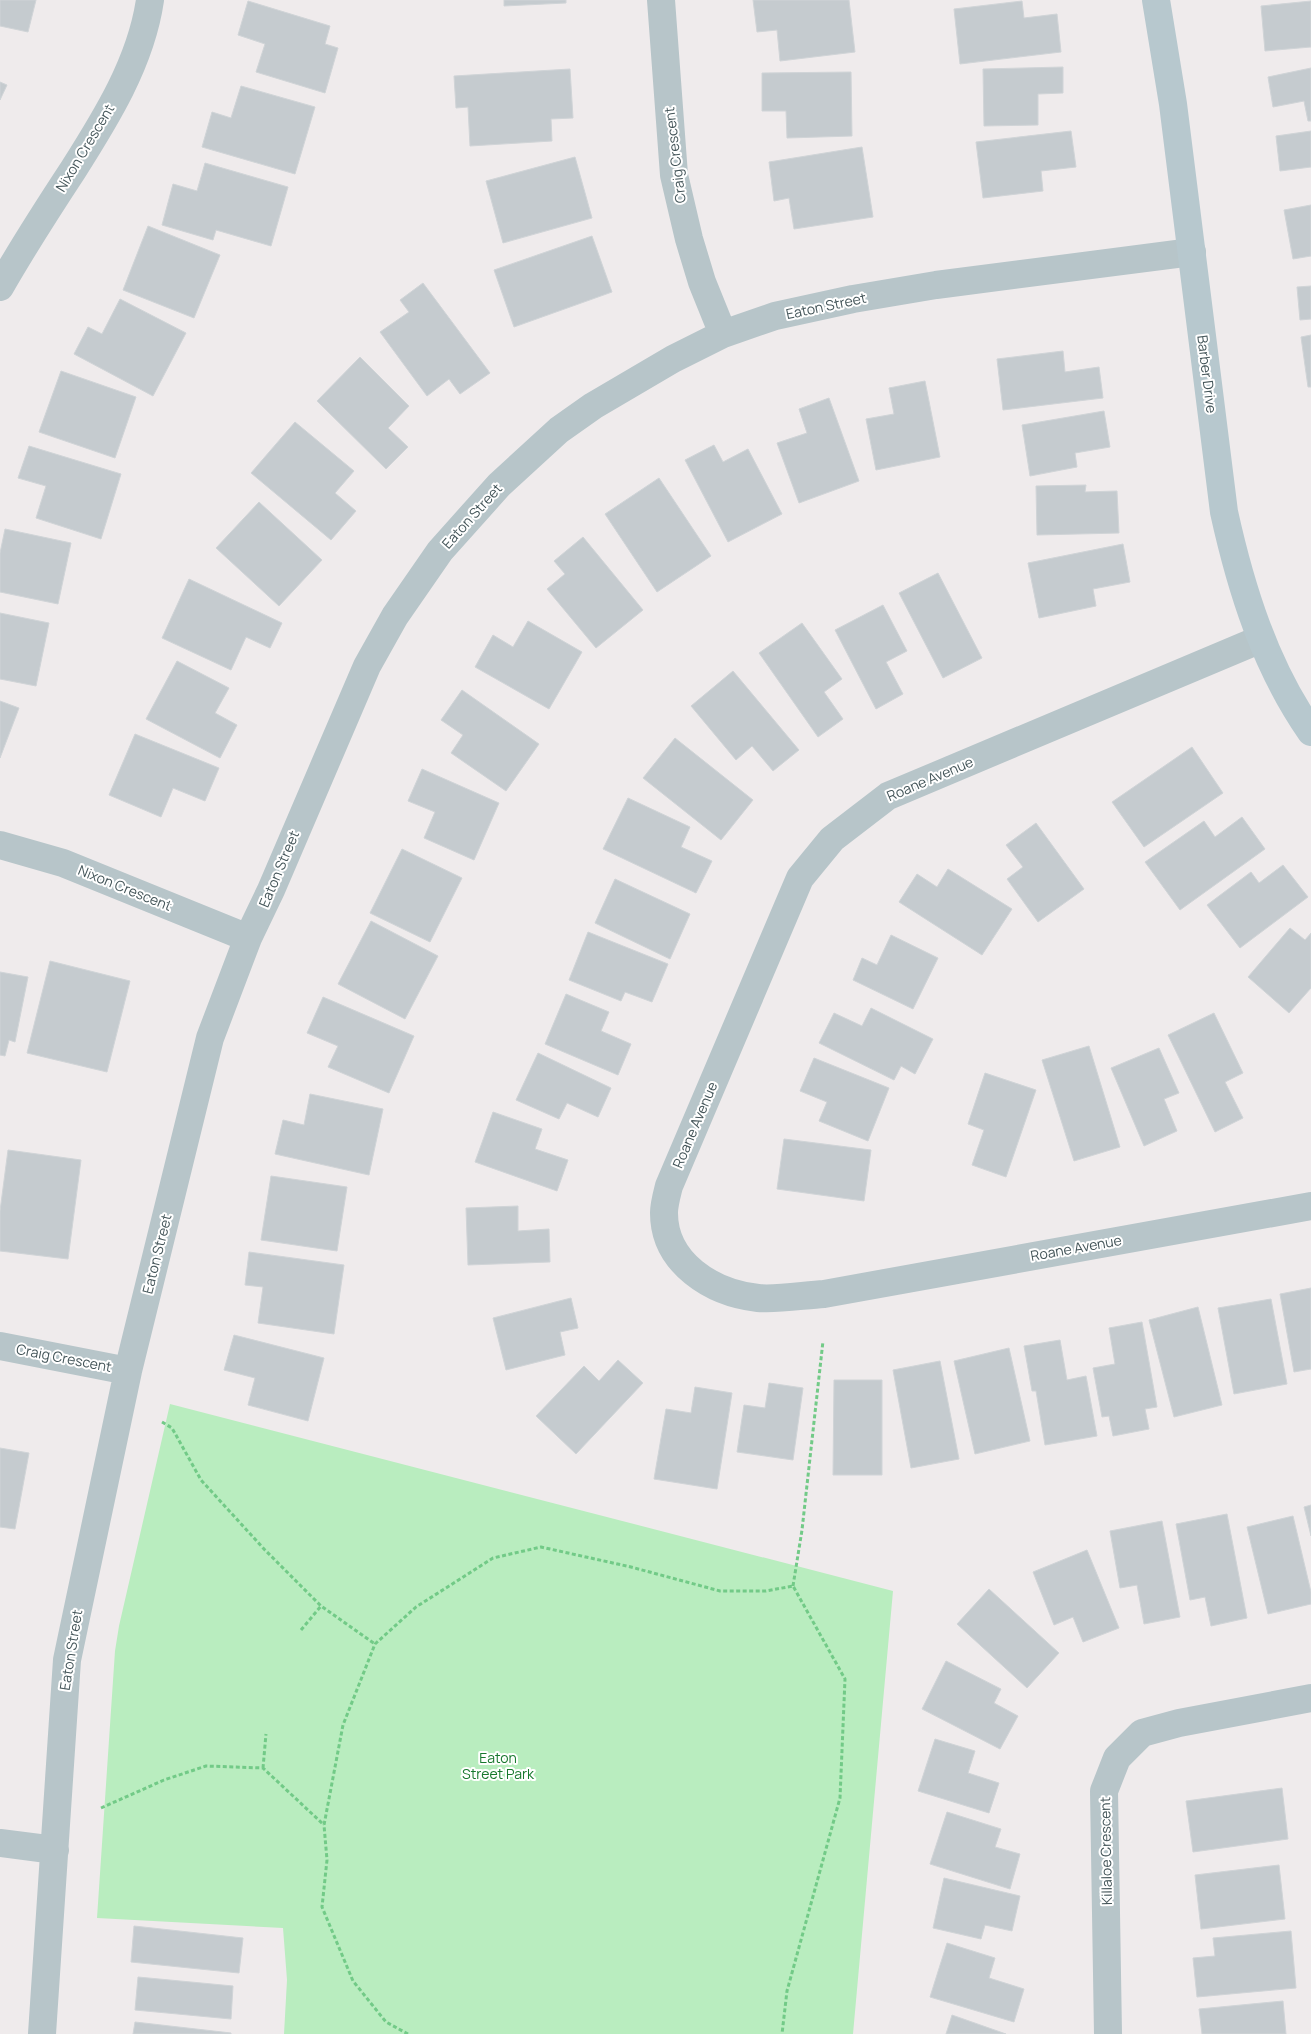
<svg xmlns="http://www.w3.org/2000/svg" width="1311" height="2034" font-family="Manrope,sans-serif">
<rect width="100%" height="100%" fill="#efebec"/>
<path fill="#b9edbf" d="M170,1404L893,1591L853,2034H284L287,1980L283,1928L97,1918L115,1651L119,1626Z"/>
<path fill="#c5cbcf" stroke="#d0d4d7" d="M0,0H36L28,32L0,26Z
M504,0H566V3L504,6Z
M753,0H849L855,52L780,61L777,30L757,32Z
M248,1L330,26L325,44L338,48L325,93L256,72L265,44L238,35Z
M1022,1L1024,18L1057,14L1061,52L960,64L954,9Z
M1311,1V47L1265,51L1261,6Z
M1063,67V93L1038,94V125L984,126L983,69Z
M1311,68V121H1308L1304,101L1273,107L1268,77Z
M570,69L573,118L551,119L552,141L470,146L468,107L456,108L454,76Z
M851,72L852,136L787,138L786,111H762V73Z
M0,82L7,85L0,100Z
M241,86L315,107L295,174L202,147L212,112L231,118Z
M1071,131L1076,167L1041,171L1043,191L983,198L976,142Z
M1311,131V167L1280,171L1276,136Z
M862,147L873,217L794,229L789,198L774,201L769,162Z
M575,157L592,218L503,243L486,181Z
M205,163L288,187L271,246L216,230L213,240L162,225L173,184L197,191Z
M1311,205V256L1293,259L1284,210Z
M148,226L220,255L194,318L123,290Z
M592,236L612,292L514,327L494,270Z
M423,283L490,373L460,394L449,379L427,396L380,332L409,312L400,300Z
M1311,286V319L1300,320L1297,287Z
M120,299L186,333L153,396L74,354L88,327L102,334Z
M1311,335V387H1308L1301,337Z
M1063,351L1065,372L1099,367L1103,398L1003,410L997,359Z
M360,357L409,406L388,428L408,447L386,469L317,401Z
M61,371L136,397L115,458L39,432Z
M925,381L940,457L876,470L866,419L894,414L889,388Z
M829,398L859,481L799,503L777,443L807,433L799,409Z
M1104,411L1110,447L1075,453L1077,467L1030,476L1022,425Z
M295,422L354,471L335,493L356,511L331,540L251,473Z
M714,445L723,462L748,449L782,514L728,542L685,460Z
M29,446L121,474L101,539L36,518L46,486L18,478Z
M659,478L711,556L657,592L605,514Z
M1086,485L1085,492L1117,491L1119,533L1037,535L1036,486Z
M259,502L322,560L279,606L216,548Z
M5,529L71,543L58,604L0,592V553Z
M583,537L643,610L596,648L547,589L565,574L554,561Z
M1123,544L1130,582L1093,589L1096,606L1039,618L1028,563Z
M938,573L982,658L943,678L899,593Z
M189,579L282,623L270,648L246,637L231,670L162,638Z
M883,605L907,651L886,662L903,694L876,709L835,630Z
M0,613L49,623L36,686L0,679Z
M528,621L582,652L549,709L475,667L493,635L513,647Z
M802,623L842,679L824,692L843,719L818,737L759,653Z
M177,661L229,688L215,713L237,725L220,758L146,719Z
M733,671L799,750L773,771L752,746L736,760L691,706Z
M462,690L539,744L506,791L451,753L463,735L441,720Z
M0,701L19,708L0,758Z
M135,734L219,768L205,801L173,788L161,817L109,795Z
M675,738L753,800L721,840L643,778Z
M1192,747L1223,793L1144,847L1112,802Z
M422,769L499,803L474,860L424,838L435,812L408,801Z
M628,798L690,827L681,847L712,861L696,893L603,849Z
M1242,817L1265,849L1180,910L1145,862L1204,821L1215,837Z
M1036,823L1084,889L1038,922L1007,879L1023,867L1006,845Z
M402,849L462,878L430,942L370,913Z
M1283,865L1308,897L1240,948L1207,905L1251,872L1259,883Z
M948,869L1012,909L982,955L899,902L917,874L937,887Z
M615,879L690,914L670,959L595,923Z
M371,921L438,956L405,1019L338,984Z
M1290,928L1305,940L1311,933V988L1289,1013L1248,977Z
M588,932L668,964L652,1002L625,992L621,1001L569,980Z
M891,935L938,958L913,1009L853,980L862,958L877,965Z
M50,961L130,981L107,1072L27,1053Z
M0,972L28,977L15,1042L9,1040L5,1056L0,1055Z
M566,994L609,1012L601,1031L631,1044L618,1075L545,1044Z
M323,997L414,1036L389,1093L328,1067L338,1046L307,1033Z
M871,1008L933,1039L915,1074L901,1066L894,1080L819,1043L834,1013L862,1026Z
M1214,1013L1243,1073L1225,1082L1243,1118L1215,1132L1168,1035Z
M1089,1046L1120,1147L1074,1161L1042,1060Z
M1159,1048L1179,1093L1164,1099L1177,1131L1144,1146L1111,1068Z
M538,1053L611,1088L598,1117L567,1103L559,1119L516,1100Z
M814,1058L889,1088L868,1141L819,1121L827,1102L800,1091Z
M985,1073L1036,1090L1006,1177L972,1165L984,1130L968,1124Z
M310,1094L383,1109L369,1175L275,1154L283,1120L304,1125Z
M493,1112L542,1129L535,1149L568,1160L557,1191L475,1162Z
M784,1139L871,1150L864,1201L777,1189Z
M8,1150L81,1160L68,1259L0,1251V1211Z
M271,1176L347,1187L337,1251L261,1240Z
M518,1206V1231L549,1229L550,1262L468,1265L466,1208Z
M249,1252L344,1265L334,1334L258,1323L263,1287L245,1285Z
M1311,1288V1369L1294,1372L1280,1294Z
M571,1298L578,1328L560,1332L565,1355L506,1370L493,1318Z
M1271,1299L1287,1384L1234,1394L1218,1308Z
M1198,1307L1222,1405L1174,1417L1149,1320Z
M1142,1322L1157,1407L1145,1409L1149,1429L1113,1436L1109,1416L1102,1417L1093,1368L1115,1364L1109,1328Z
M234,1335L324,1358L308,1421L248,1405L255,1378L224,1370Z
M1060,1340L1067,1380L1086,1376L1097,1436L1045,1445L1036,1391H1032L1024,1346Z
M1009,1348L1030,1441L975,1454L954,1361Z
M618,1360L643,1383L576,1454L536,1416L584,1366L599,1381Z
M940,1361L959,1459L911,1468L893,1370Z
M834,1380H882V1475H833Z
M769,1383L803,1388L793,1460L737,1452L744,1405L765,1408Z
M695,1387L732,1393L717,1489L654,1479L666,1409L691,1413Z
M0,1448L29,1453L15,1529L0,1527Z
M1311,1505V1536L1304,1507Z
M1227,1514L1247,1618L1211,1626L1205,1597L1190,1600L1176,1524Z
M1293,1516L1311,1592V1604L1268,1614L1247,1527Z
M1162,1521L1180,1617L1144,1624L1137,1585L1120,1588L1110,1531Z
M1087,1550L1119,1628L1083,1642L1073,1617L1054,1625L1033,1572Z
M989,1589L1059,1653L1027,1688L957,1624Z
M946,1661L1001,1689L994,1703L1018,1716L1000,1749L922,1709Z
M935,1739L975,1751L968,1773L999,1783L989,1813L918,1791Z
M1282,1788L1288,1839L1193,1852L1186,1801Z
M947,1812L1001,1829L995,1847L1020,1854L1010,1889L930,1864Z
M1279,1865L1285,1919L1201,1929L1195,1875Z
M944,1878L1020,1896L1012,1931L985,1925L981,1939L933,1928Z
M134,1926L243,1938L239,1973L131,1962Z
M1291,1931L1296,1988L1197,1997L1193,1958L1215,1956L1213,1938Z
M947,1943L995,1958L989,1978L1024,1989L1014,2022L930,1997Z
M138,1977L233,1986L231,2019L135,2010Z
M1283,2001L1286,2034H1202L1199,2009Z
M952,2015L1006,2034H946Z
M135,2022L231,2033V2034H133Z"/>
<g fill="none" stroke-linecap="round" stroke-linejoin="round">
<path stroke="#72ca87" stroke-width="3" stroke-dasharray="4 2.5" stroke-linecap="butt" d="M162,1422L172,1428L201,1480L264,1549L321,1606L375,1644
M793,1586L802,1530L823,1341
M301,1630L321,1606
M263,1768L266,1734
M101,1808L164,1780L206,1766L263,1768L324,1825
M408,2034L386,2022L353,1981L322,1907L327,1860L324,1825L343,1725L375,1644L416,1607L493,1558L541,1547L631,1567L720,1591H766L793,1586L845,1679L840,1798L787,1991L782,2034"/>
<path stroke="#b7c5c9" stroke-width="28" d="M661,0L674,175L689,239L702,282L723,334
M0,287C23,247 48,208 73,170C106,118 141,62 150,0
M1261,639L888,796L832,839L800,878L669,1186C667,1194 664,1204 664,1213C664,1263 712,1293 758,1298C776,1300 805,1295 824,1294L1311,1206
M0,845L63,863L248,938
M0,1346L128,1371
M0,1843L55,1850
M42,2034L67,1660L128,1371L210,1038L248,938L271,890L367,666L395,616L440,551L499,485L559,430L593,406L673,359L723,334L775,316L853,299L936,285L1192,252
M1108,2034L1104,1791L1117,1758L1142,1733L1179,1723L1311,1698"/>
<path stroke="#b7c8ce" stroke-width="28" d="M1156,0L1173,104L1224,512C1241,589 1265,666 1311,732"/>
</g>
<g text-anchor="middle" stroke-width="4" stroke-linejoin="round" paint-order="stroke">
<g font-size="14" fill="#445559" stroke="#fff">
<text transform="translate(85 148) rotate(-59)" y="5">Nixon Crescent</text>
<text transform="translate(675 155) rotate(-97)" y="5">Craig Crescent</text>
<text transform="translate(826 306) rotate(-12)" y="5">Eaton Street</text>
<text transform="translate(1207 374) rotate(83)" y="5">Barber Drive</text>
<text transform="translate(472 516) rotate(-48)" y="5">Eaton Street</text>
<text transform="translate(930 779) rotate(-23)" y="5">Roane Avenue</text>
<text transform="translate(279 869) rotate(-67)" y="5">Eaton Street</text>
<text transform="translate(125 888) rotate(22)" y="5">Nixon Crescent</text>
<text transform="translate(695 1125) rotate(-67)" y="5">Roane Avenue</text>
<text transform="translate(1076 1248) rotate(-10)" y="5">Roane Avenue</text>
<text transform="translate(157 1254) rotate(-76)" y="5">Eaton Street</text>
<text transform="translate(64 1358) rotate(11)" y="5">Craig Crescent</text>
<text transform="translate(71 1650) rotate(-81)" y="5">Eaton Street</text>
<text transform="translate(1106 1851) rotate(-91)" y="5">Killaloe Crescent</text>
</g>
<g font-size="14" fill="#17782d" stroke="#fff">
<text x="498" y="1763">Eaton<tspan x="498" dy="16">Street Park</tspan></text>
</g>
</g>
</svg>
